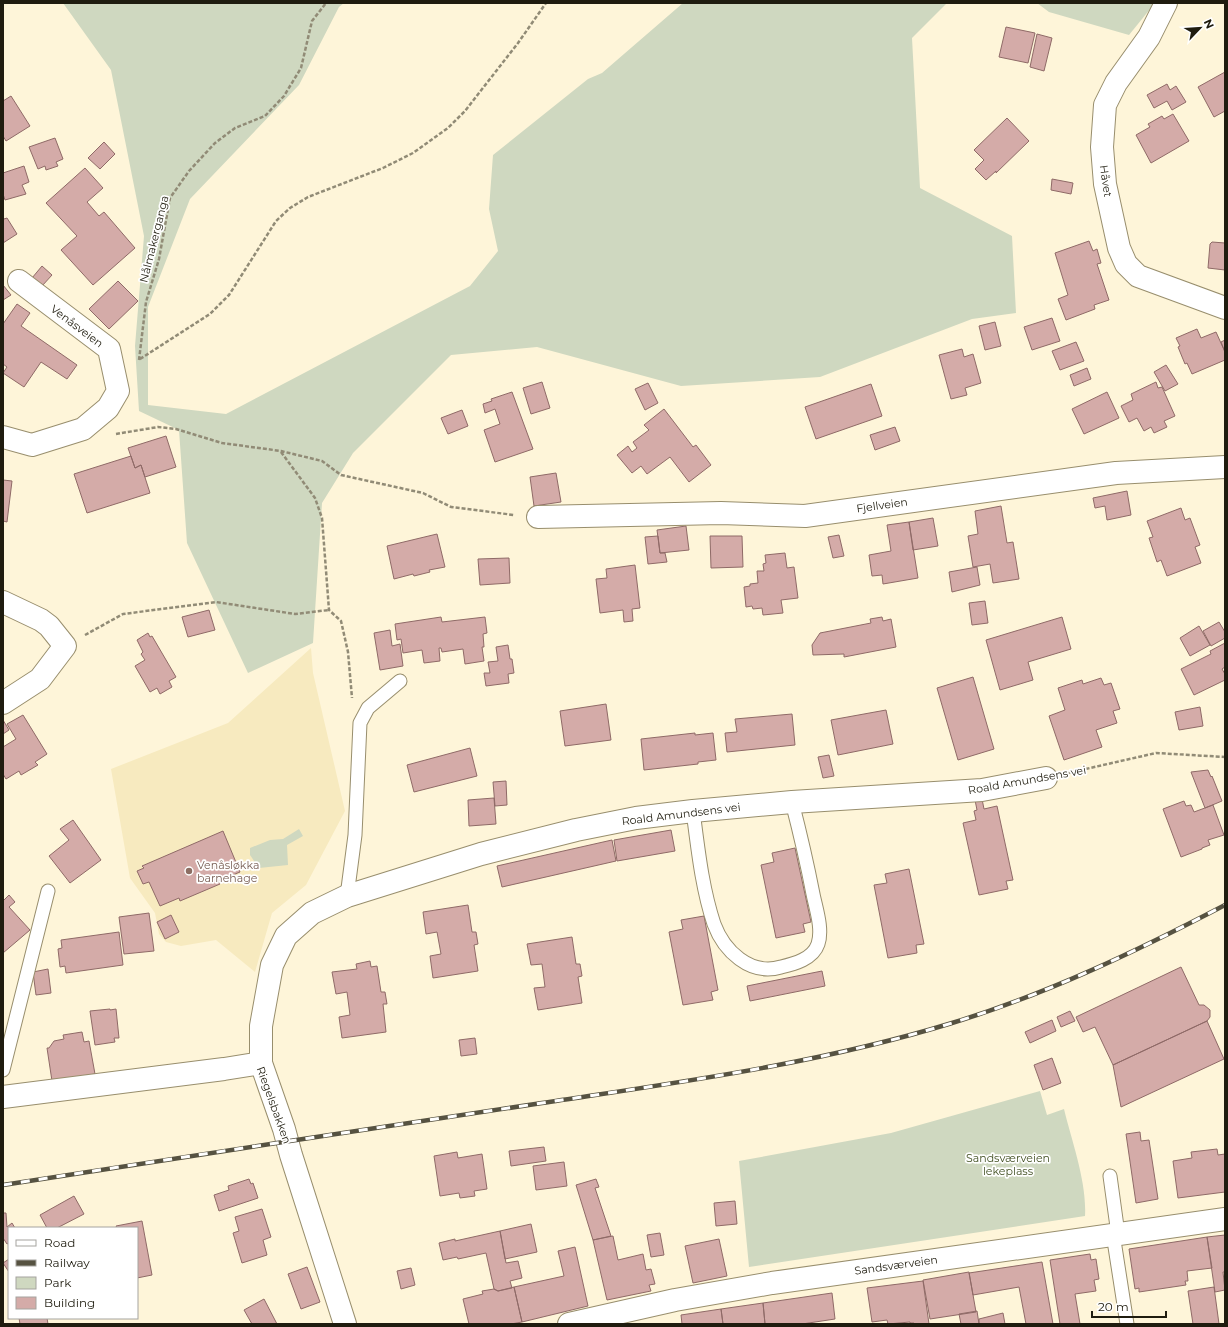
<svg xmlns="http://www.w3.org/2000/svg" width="1228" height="1327" font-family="Montserrat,sans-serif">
<rect width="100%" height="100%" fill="#fef5d9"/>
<path fill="#f7eabf" d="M311,648L313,673L345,811L306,885L272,913L255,972L216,940L181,946L166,942L159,934L155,913L130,878L111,769L228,723Z"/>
<path fill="#cfd8c0" d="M63,3H344L339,7L299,85L190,199L148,307V405L226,414L470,286L498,251L489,209L493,155L588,79L602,73L683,3H947L912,38L920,188L1012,236L1016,313L972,319L820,377L681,386L537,347L451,355L353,453L322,503L313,643L248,673L187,543L179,430L139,411L135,346L144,236L111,70Z
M1037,3H1155L1129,35L1049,12Z
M299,829L303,836L287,845L288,865L259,868L250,855V848L270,840L283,839Z
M1040,1091L1047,1115L1064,1109C1072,1142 1087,1182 1085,1216L749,1267L739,1161L891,1133Z"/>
<path fill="#d4aba8" stroke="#8f6a67" d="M1006,27L1035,33L1028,63L999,57Z
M1037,34L1052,38L1044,71L1030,67Z
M1225,72V111L1214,117L1198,87Z
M1167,84L1170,90L1176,86L1186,102L1172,110L1167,101L1154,108L1147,95Z
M11,96L30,126L6,141L3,136V101Z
M1173,114L1189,141L1151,163L1136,135L1150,127L1148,124L1162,116L1164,119Z
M1007,118L1029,141L996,173V171L986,180L975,169L984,160L974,150Z
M55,138L63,159L56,162L58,166L46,170L45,166L38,169L29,147Z
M104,142L115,154L100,169L88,158Z
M24,166L29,182L22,185L26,194L5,200L3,194V173Z
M85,168L103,188L87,202L99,216L104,212L135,248L93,285L61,250L77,236L46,203Z
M1052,179L1073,183L1071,194L1051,190Z
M3,217L4,219L7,218L17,234L3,243Z
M1089,241L1093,251L1097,249L1101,263L1097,264L1109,300L1094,305L1095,309L1066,320L1058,299L1068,295L1055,253Z
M1212,242L1225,243V270L1208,268L1210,244Z
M42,266L52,275L42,286L32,278Z
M118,281L138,301L109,329L89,309Z
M3,285L11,295L3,300Z
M17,304L30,313L21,326L77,365L67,379L41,362L24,387L3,373L7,367L3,364V324Z
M1052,318L1060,341L1032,350L1024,327Z
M995,322L1001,346L985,350L979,326Z
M1197,329L1201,338L1216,332L1225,352V360L1192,374L1187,363L1185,364L1178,347L1180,346L1176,338Z
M1225,340V352L1221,342Z
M1076,342L1084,361L1060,370L1052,351Z
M962,349L964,357L973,354L981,383L965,388L967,395L951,399L939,355Z
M1166,365L1178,384L1165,391L1154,372Z
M1087,368L1091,379L1074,386L1070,375Z
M542,382L550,408L531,414L523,388Z
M1156,382L1158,388L1162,387L1175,416L1164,421L1167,427L1154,433L1151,427L1144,431L1137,418L1129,422L1121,406L1133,400L1131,394Z
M648,383L658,403L645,410L635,389Z
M871,384L882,416L816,439L805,407Z
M512,392L533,449L495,462L484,430L500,424L495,409L485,413L483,404L492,401L491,399Z
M1107,392L1119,418L1084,434L1072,409Z
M664,409L693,447L696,445L711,465L689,482L670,457L647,474L641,466L632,473L617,455L628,446L632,452L637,448L633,442L649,430L644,425Z
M462,410L468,426L448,434L441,418Z
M895,427L900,441L875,450L870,435Z
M166,436L176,467L145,477L141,465L135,468L128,448Z
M131,456L135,468L141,465L150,493L87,513L74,474Z
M556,473L561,502L534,506L530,477Z
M3,480L12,481L7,522L3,521Z
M1127,491L1131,515L1107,520L1105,506L1095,508L1093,498Z
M1001,506L1007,543L1013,542L1019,579L993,583L990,564L973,567L968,536L978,534L975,511Z
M1181,508L1185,520L1190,518L1200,545L1195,547L1201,563L1167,576L1161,560L1157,562L1149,538L1153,537L1147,521Z
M933,518L938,546L913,550L909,522Z
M909,522L918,578L883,584L882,575L872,576L869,555L891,551L887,525Z
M686,526L689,550L660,553L657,530Z
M437,534L445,567L429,570L430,572L414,576L413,574L394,579L387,546Z
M839,535L844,556L833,558L828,537Z
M658,536L660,553H665L667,562L648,564L645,537Z
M710,536H742L743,567L711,568Z
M785,553L787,568L794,567L798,598L781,600L783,613L763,615L762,608L753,609L752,606L746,607L744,587L750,586V584L758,583L757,571H764L763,564L766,563L765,555Z
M509,558L510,583L480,585L478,559Z
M635,565L640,608L632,609L633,621L624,622L623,610L600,613L596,579L607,578L606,569Z
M977,567L980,585L952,592L949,572Z
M985,601L988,623L972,625L969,603Z
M209,610L215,630L188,637L182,617Z
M441,617L442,622L485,617L487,633L483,634L484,647H482L484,661L465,664L463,649L442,652L441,648H439L440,661L424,663L422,650L403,653L401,639L397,640L395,624Z
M882,617L883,621L891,619L896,647L844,657V654L813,655L812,645L820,633L871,623L870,619Z
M1062,617L1071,649L1028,662L1033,680L1000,690L986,640Z
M1219,622L1225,632V638L1211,646L1203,631Z
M1199,626L1210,645L1190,656L1180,638Z
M390,630L392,646L400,644L403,666L380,670L374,633Z
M148,633L150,637L152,636L176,677L169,681L172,687L160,694L157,688L150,692L135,666L145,660L141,654L143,652L137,640Z
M1225,643V667L1222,669L1225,674V680L1194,695L1181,669L1211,654L1210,651Z
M508,645L510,659H512L514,673L508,674L509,683L486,686L484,673H490L488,662L498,661L496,647Z
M973,677L994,749L958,760L937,688Z
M1101,678L1104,685L1111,683L1120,709L1113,711L1117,723L1096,730L1102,747L1064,760L1049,716L1065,710L1058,688L1082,680L1083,684Z
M606,704L611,740L565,746L560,711Z
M1200,707L1203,726L1179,730L1175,712Z
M886,710L893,744L838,755L831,720Z
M792,714L795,745L727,752L725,733L737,732L735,719Z
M23,715L47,754L35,762L38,765L21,775L19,771L6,779L3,774V747L16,739L7,724Z
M3,720L9,730L3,734Z
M695,733V735L713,733L716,760L698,762V764L644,770L641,739Z
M470,748L477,776L414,792L407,765Z
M829,755L834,776L823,778L818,757Z
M1208,770L1211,777L1212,776L1222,801L1205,808L1191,772Z
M506,781L507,805L495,806L493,782Z
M494,798L496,824L469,826L468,800Z
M982,799L984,809L997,806L1013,880L1006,881L1008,889L979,895L963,823L976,820L974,811L977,810L975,800Z
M1184,801L1186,806L1191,805L1194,812L1213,805L1224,835L1208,840L1210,845L1202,848V849L1181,857L1163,809Z
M73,820L101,860L70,883L49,856L69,840L60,829Z
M671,830L675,851L617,861L614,840Z
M223,831L240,872L218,881L220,884L180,901L179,898L160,906L149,882L143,884L137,871L144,868L142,866Z
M612,840L616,861L502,887L497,866Z
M795,848L811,922L803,924L805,932L776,938L761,865L774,862L772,853Z
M909,869L924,944L916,945L917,953L888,958L874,885L887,883L885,874Z
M9,895L15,902L9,907L30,930L3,953V901Z
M468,905L472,932H476L478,944L474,945L478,971L433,978L430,956L441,954L437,932L426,934L423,912Z
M149,913L154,951L124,954L119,917Z
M171,915L179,932L165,939L157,922Z
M704,916L718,990L711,992L713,1000L683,1005L669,932L683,929L681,920Z
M119,932L123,965L66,973L65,966L60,967L58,949L62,948L61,940Z
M572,937L576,964H580L582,976L578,977L582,1003L538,1010L534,988L545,987L542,964L531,965L527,944Z
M370,961L371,967L377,966L381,992H385L387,1004H383L386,1032L342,1038L339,1017L350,1015L347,992L336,994L332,972L357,969L356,964Z
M1181,967L1199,1005H1204L1210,1010V1017L1207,1021L1113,1065L1095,1027L1083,1032L1076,1017Z
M48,969L51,993L36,995L33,972Z
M822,971L825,986L750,1001L747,986Z
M110,1009V1010L116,1009L119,1038H114L115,1042L95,1045L90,1011Z
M1070,1011L1075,1021L1061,1027L1057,1017Z
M1052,1020L1056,1031L1030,1043L1025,1032Z
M1207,1021L1224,1059L1121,1107L1113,1065Z
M82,1032L84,1042L89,1041L95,1074L52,1081L47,1048H49L54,1041L64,1039L63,1035Z
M475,1038L477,1054L461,1056L459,1040Z
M1052,1058L1061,1083L1043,1090L1034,1065Z
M1140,1132L1141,1141L1149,1140L1158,1199L1136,1203L1126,1134Z
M544,1147L546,1161L511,1166L509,1151Z
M1217,1149L1218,1155L1225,1154V1192L1178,1198L1173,1161L1192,1158L1191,1152Z
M457,1152L458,1158L482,1154L487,1189L474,1191L475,1196L460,1198L459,1193L440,1196L434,1156Z
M564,1162L567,1186L536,1190L533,1166Z
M249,1179L251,1184L253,1183L258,1198L219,1211L214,1195L229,1190L228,1186Z
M596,1179L599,1187L595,1188L611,1236L593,1240L576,1185Z
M74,1196L84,1214L57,1228H47L40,1215Z
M735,1201L737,1224L716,1226L714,1203Z
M262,1209L271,1237L263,1240L267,1255L242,1263L233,1233L239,1231L235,1217Z
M3,1213H6L7,1227L12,1223L15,1228H9V1243L7,1244L3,1238Z
M142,1221L152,1275L137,1278V1228H117L116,1226Z
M531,1224L537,1252L505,1259L500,1231Z
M500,1231L506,1263L518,1261L522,1278L510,1281L512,1288L498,1291L494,1289L486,1253L458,1259L457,1257L443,1260L439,1243L455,1239V1241Z
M660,1233L664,1255L651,1257L647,1235Z
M1225,1235V1272H1223L1225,1290L1215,1292L1207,1237Z
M613,1236L618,1260L643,1254L646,1270L651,1269L655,1284L649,1285L651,1291L607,1300L593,1240Z
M1207,1237L1212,1268L1187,1271L1188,1281H1185L1186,1285L1139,1292V1288L1135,1289L1129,1249Z
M719,1239L727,1276L693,1283L685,1246Z
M575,1247L588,1306L522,1322L514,1287L564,1276L558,1251Z
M1090,1254L1091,1260L1096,1259L1099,1279L1094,1280L1096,1291L1075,1294L1080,1324H1060L1050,1260Z
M9,1259V1272L3,1263Z
M1042,1262L1053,1324H1026L1019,1287L973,1295L969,1273Z
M307,1267L320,1302L301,1309L288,1274Z
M411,1268L415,1285L401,1289L397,1271Z
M969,1272L976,1312L930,1319L923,1280Z
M923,1281L929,1324H914V1323H910V1322L888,1324L887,1320L872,1322L867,1288Z
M514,1287L522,1322L511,1324H469L463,1299L483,1294L482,1291L494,1289L498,1291Z
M1214,1287L1219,1324H1193L1188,1291Z
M832,1293L835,1319L802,1324H765L763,1303Z
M264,1299L277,1324H252L244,1310Z
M763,1303L765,1324H723L721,1309Z
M721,1309L723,1324H682L681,1315Z
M977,1311L979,1324H961L959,1314Z
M1003,1313L1005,1324H979V1319Z
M19,1318H47L48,1324H20Z"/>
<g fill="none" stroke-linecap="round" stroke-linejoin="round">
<g stroke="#988e6d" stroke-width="15">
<path id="service" d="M693,811C698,849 702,888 714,924C724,951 750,976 781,967C794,964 813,959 818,944C823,929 816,909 813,894C807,863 800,833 792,802
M347,896L355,835L360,723L368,708L400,681
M3,1070L48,891
M1110,1176L1118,1234
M1113,1234L1127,1324"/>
</g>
<g stroke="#988e6d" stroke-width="24">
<path id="minor" d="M1166,3L1149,37L1116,83L1105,105L1102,147L1105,184L1119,248L1126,264L1138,276L1225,308
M3,437L32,445L83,429L108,408L118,391L109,349L19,281
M538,517L721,513L805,516L1116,473L1225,467
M3,602L41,620L49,626L65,646L40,679L3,703
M261,1063V1026L272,965L286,936L312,913L347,896L481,854L576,830L636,818L693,811L792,802L982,790L1046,778
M3,1097L224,1069L261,1063L284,1129L291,1155L345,1324
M569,1324L675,1300L772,1283L1225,1219"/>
</g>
<path stroke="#918b76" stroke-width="2.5" stroke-dasharray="4 2" stroke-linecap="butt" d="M140,359L210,314L229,295L276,221L290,208L308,197L383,168L413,153L448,128L465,111L518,43L546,3
M139,360L146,302L159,259L170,198L189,171L215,143L235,128L265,116L284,96L301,68L312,21L326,3
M116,434L158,427L176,429L222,443L281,451L322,461L341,475L423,493L451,507L514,515
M281,452L315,498L322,518L329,610L341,621L348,652L352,698
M85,635L123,614L216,602L295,614L329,610
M1068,773L1156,753L1225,757"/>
<use href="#service" stroke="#fff" stroke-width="13"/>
<use href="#minor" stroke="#fff" stroke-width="22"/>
<g stroke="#565241" stroke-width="4.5">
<path id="rail" d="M3,1185C183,1157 362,1130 542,1103C680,1082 818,1064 952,1023C1047,994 1137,951 1225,905"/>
</g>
<use href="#rail" stroke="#fff" stroke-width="3" stroke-dasharray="9" stroke-linecap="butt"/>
</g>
<circle fill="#8d6e63" stroke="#fff" stroke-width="1.5" cx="189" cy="871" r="4"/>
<g text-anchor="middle" stroke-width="3.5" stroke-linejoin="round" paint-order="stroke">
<g font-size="11" fill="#1f1c0f" stroke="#fff">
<text transform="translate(1106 181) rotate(82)" y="4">Håvet</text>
<text transform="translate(154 239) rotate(-76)" y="4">Nålmakerganga</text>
<text transform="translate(77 326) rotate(37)" y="4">Venåsveien</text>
<text transform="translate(882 505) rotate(-8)" y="4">Fjellveien</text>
<text transform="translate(1027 780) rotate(-10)" y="4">Roald Amundsens vei</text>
<text transform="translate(681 814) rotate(-7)" y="4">Roald Amundsens vei</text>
<text transform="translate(274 1105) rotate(70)" y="4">Riegelsbakken</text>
<text transform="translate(896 1265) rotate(-8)" y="4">Sandsværveien</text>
</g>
<g font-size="11" fill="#785e54" stroke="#fff" text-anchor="start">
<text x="197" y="869">Venåsløkka<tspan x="197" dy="13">barnehage</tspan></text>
</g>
<g font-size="11" fill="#435124" stroke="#fff">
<text x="1008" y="1162">Sandsværveien<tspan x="1008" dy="13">lekeplass</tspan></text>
</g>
</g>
<rect width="1228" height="1327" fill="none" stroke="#1f1c0f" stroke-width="8"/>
<rect x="8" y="1227" width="130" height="92" fill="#ffffff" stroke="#a5a49f"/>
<rect x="16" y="1240" width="20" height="6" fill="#ffffff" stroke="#a5a49f"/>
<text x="44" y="1247" font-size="12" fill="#1f1c0f">Road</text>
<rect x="16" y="1260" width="20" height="6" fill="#565241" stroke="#a5a49f"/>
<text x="44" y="1267" font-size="12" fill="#1f1c0f">Railway</text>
<rect x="16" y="1277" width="20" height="12" fill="#cfd8c0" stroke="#a5a49f"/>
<text x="44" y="1287" font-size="12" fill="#1f1c0f">Park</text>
<rect x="16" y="1297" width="20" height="12" fill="#d4aba8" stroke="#a5a49f"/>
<text x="44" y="1307" font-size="12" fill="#1f1c0f">Building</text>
<g transform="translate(1200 28) rotate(65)" stroke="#ffffff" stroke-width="3" paint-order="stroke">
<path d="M0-3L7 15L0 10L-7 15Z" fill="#1f1c0f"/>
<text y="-6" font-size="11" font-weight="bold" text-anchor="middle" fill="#1f1c0f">N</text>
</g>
<path d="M1092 1311v6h74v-6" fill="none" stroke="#1f1c0f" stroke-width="2"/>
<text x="1098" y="1311" font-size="12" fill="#1f1c0f" stroke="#ffffff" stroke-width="3" paint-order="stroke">20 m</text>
</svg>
